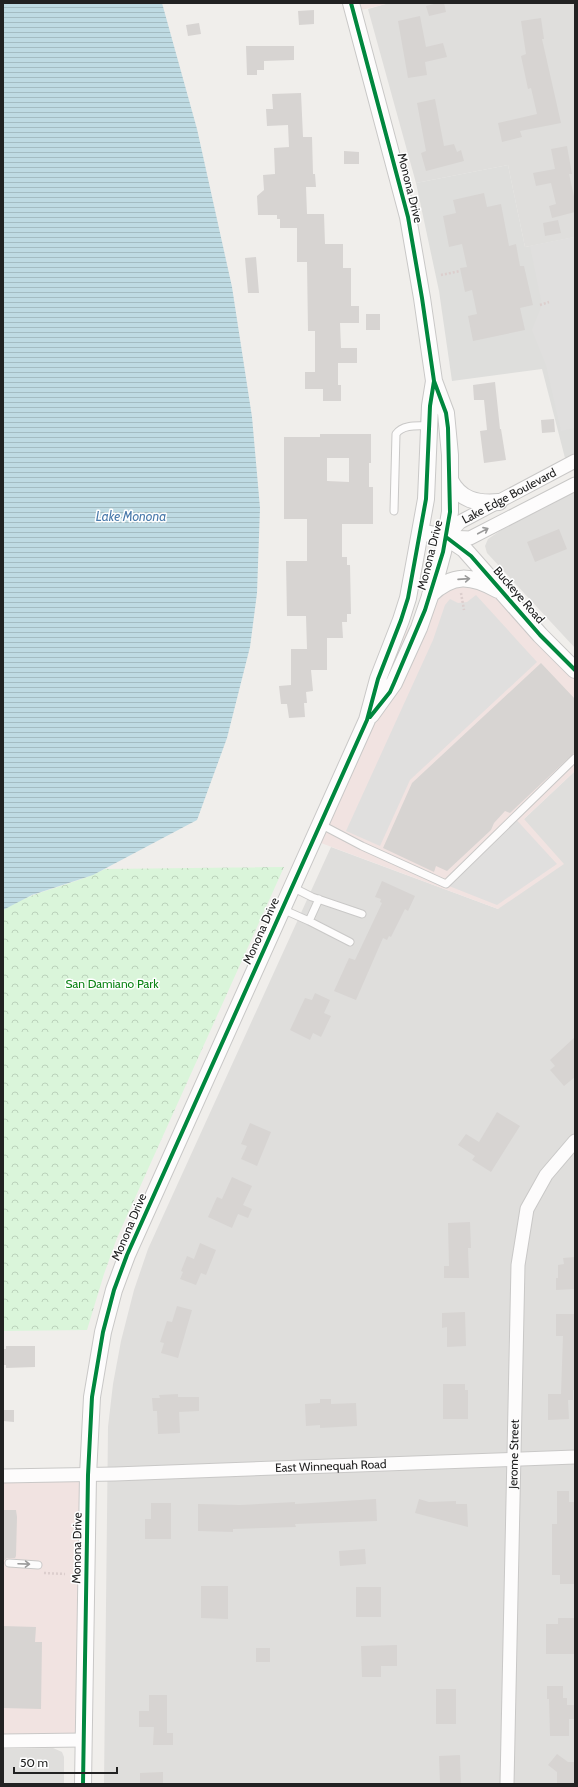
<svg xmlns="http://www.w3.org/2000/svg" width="578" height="1787" font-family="Cabin,sans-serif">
<defs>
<pattern id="park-crowns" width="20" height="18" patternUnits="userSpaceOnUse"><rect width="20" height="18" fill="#daf5da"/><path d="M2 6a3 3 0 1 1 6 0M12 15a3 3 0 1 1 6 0" fill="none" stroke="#bbd2bb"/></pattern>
<pattern id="water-rules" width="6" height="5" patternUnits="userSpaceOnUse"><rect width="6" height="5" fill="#bfdbe3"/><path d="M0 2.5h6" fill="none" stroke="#a4bcc2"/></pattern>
</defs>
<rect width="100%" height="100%" fill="#f0eeeb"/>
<path fill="#dfdedc" d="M389,3H575V237L525,247L508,165L416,183L368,9Z
M575,490V648L487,553L485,546L488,539L513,522Z
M575,771V1784H104L108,1427L113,1384L121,1341L134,1290L148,1249L331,847L498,909L524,819Z
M53,1748L62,1752L64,1757V1784H3V1749Z"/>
<path fill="#f1e3e1" d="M351,3H390L353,12Z
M484,572L575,670V771L524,819L564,864L498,909L313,840L407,630L434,593Z
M88,1475L83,1740L3,1741V1476Z"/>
<path fill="#dededc" d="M508,165L525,247L575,237V453L565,458L542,369L452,381L439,291L416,183Z"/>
<path fill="url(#park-crowns)" d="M284,867L117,1238L104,1274L87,1330L3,1331V910C34,890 72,886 105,869Z"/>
<path fill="#e0dfde" d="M575,237V428L561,431L546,365L532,330L542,305L530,246Z
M476,595L537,662L410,780L380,846L346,831L433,640L445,605L450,599L458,603L467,602Z
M512,815L557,864L497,905L449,886L452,874Z"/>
<path fill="url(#water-rules)" d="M3,3H162L197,129L232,287L252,417L260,508L257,593L250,647L227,738L197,820L93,875L32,895L3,910Z"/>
<path fill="#d7d4d2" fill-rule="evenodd" d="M438,3H444L446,12L429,16L426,6Z
M314,10V24L299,25L298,11Z
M420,16L426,47L443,43L447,57L425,62L427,75L408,78L398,21Z
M541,18L544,39H542L561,123L520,131L522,137L502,142L498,123L537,114L531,88L528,89L521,56L526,54L521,21Z
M199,23L201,34L188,36L186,25Z
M246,46H294V60L264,61V70H257V75H247Z
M301,93L303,137H312L313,174H315L316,187H306L307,214H324L325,244H343V268H351V306H359V323H340L341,348H357V363H338V385H341V401H323V389H305V372H315V331H308L307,262H297V228H280V219H277V215H258L257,196L264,190L263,175L275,174L274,148L289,147L288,125L267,126L266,109H273L272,94Z
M435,99L444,146L454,144L457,152L461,150L464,161L426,171L421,153L426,151L417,103Z
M567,146L572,174H569L575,201V212L552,218L549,206L556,204L551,183L536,186L533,173L555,169L551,149Z
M344,151L359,152V164H344Z
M484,193L487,207L501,204L509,246L516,244L520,266H524L533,305L520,308L525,330L473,341L468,316L477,314L472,290L465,292L460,268L467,267L462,244L449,247L443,216L456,213L453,200Z
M558,220L561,233L545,236L543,223Z
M256,257L259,293H248L245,258Z
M366,314H380V330H366Z
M495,382L500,429H501L506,460L484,463L480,431L487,430L484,400H474L473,385Z
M554,419L555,432L542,433L541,420Z
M320,434H371V463H369V487H373V524H342V557H347V565H350L351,614H347V622H342L343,638H327V670H311L313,691L306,692L307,703H304L305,717L289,718L287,704H281L279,686L291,685V649H307L306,616H287L286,561H307V519H284V437H320ZM327,458H349V482L327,481Z
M559,529L567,549L535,562L527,542Z
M541,663L575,699V752L510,813L505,811L494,823L491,830L447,871L436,866L434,872L383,848L412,783Z
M382,881L415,896L408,911L405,909L391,937L389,936L387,940L383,938L356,1000L334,991L349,958L355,960L382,903L380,902L381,899L375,897Z
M315,993L330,1000L324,1013L331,1016L321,1037L313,1033L310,1040L290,1030L305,998L312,1000Z
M575,1037V1077L564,1086L550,1070L555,1066L550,1060Z
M497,1112L520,1126L491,1172L472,1160L475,1156L458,1145L466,1134L479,1142Z
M250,1123L271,1132L257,1166L241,1159L247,1146L241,1144Z
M232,1177L252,1186L243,1205L252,1209L248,1218L238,1214L232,1228L208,1217L217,1197L222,1199Z
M470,1222L471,1248H468L469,1278H444V1266H449L448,1223Z
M200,1243L216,1250L206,1275L201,1273L196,1285L180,1279L183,1272L181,1271L187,1256L194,1259Z
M575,1257V1289L556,1290V1278H558V1265L564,1264L563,1258Z
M177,1306L192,1310L178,1358L161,1353L164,1343L160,1342L167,1321L172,1322Z
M465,1312L466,1346L447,1347V1327L442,1328V1313Z
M556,1314H575V1390H573V1400H568L569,1419L548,1420V1394H561L563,1336H556Z
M6,1346H35V1367L6,1368V1365H3V1349H6Z
M443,1384H465V1390H468V1419H443Z
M178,1394V1397H199V1411L179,1412L180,1433L158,1434L157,1411H153L152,1398H160L159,1395Z
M320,1399H331V1404L356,1403L357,1426L320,1428V1425L306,1426L305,1404L320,1403Z
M3,1410H14V1422L3,1421Z
M557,1491H569V1502H574L575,1584H560V1575H552V1524H557Z
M376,1499L377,1521L295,1524L296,1527L233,1529V1532L198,1531V1504L240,1505L295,1502V1504Z
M419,1499L429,1502L456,1501V1504H467L468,1527L415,1513Z
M151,1503H171V1539H145V1519H151Z
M3,1510H16L17,1517L16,1556L15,1558H7L5,1560H3Z
M365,1549L366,1564L340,1566L339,1551Z
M201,1586H228V1619L201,1618Z
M356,1587H381V1617H356Z
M558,1618H575V1654H546V1624H558Z
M3,1626L36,1627L35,1642H42L41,1709L3,1708Z
M397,1645V1666H381V1677H362L361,1646Z
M256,1648H270V1662H256Z
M547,1686H563V1698H567V1705H574V1719H569V1736H550L549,1699H547Z
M436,1689H456V1724H436Z
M149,1695H167V1733H173V1745H153L154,1727H139V1711H149Z
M557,1754L568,1762H575V1784H557V1772L548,1765Z
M460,1755L461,1784H440L439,1756Z
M163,1772V1784H140V1773Z"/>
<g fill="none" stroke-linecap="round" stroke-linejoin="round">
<g stroke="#c9c8c7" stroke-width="9">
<path id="service" d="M394,511L396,434C403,424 418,426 429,426
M320,824L362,846L446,884L575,758
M292,887L312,897L362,914
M319,899L309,921L350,942
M282,909L309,921
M9,1563L38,1565"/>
</g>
<g stroke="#c9c8c7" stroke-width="15">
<g id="minor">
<path id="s1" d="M446,537L460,522L575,461"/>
<path d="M446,537L470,538L575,484"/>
<path id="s2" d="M3,1476L115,1474L575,1457"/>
<path d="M3,1741L83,1740"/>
<path id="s3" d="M507,1784L518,1265L527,1209L546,1175L575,1141"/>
</g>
</g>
<g stroke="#c9c8c7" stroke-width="18">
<path id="tertiary" d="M351,3L408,217L422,298L434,381L446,413L450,455V512L443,552L435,582L419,628L394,683L371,715
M450,480C460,500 477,504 499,502
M420,532L446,537L464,549L540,635L575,670
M430,595C453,573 471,575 498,590
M83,1784L88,1475L92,1397L103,1332L114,1290L127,1255L367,720L378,679L401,620L408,598L426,499L430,406L434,381"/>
</g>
<path stroke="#dccecd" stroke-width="2.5" stroke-dasharray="2 2" stroke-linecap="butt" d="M441,275L460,271
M540,305L549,302
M461,593L464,610
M44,1573L65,1574"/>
<use href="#service" stroke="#fdfcfc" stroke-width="7"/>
<use href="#minor" stroke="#fdfcfc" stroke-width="13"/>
<use href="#tertiary" stroke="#fdfcfc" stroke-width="16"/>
<g stroke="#fff" stroke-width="6">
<path id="cycleway" d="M351,3L408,217L422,298L434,381L446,413L448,428L450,512L443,552L425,610L394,683L390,692L370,717
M446,537L471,556L540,635L575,670
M83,1784L88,1475L92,1397L103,1332L114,1290L127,1255L367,720L378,679L401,620L408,598L426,499L430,406L434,381"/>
</g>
<use href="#cycleway" stroke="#00873e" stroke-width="4"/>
</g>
<defs><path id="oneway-shaft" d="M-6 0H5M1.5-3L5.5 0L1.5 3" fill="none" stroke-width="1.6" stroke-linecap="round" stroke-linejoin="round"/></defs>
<g stroke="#9a9a9a">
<use href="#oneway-shaft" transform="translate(483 531) rotate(-28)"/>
<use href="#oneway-shaft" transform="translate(464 579) rotate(-4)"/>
<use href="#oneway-shaft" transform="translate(24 1564) rotate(2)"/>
</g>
<g text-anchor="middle" stroke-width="3" stroke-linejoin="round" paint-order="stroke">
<g font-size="12" fill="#222" stroke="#fff">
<text transform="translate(410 188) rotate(76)" y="4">Monona Drive</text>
<text dy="4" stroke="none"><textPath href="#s1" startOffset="76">Lake Edge Boulevard</textPath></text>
<text transform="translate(430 555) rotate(-76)" y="4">Monona Drive</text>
<text transform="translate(519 595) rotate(49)" y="4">Buckeye Road</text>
<text transform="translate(261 931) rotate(-66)" y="4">Monona Drive</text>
<text transform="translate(129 1227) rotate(-67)" y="4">Monona Drive</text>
<text dy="4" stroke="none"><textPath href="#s3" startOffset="330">Jerome Street</textPath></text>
<text dy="4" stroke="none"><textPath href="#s2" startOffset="328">East Winnequah Road</textPath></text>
<text transform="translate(77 1548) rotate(-89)" y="4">Monona Drive</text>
</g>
<g font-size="12" fill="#0c8416" stroke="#fff">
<text x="112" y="988">San Damiano Park</text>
</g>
<g font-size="13" font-style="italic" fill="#4a7aab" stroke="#fff">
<text x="131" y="521">Lake Monona</text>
</g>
</g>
<rect width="578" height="1787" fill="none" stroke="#222222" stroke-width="8"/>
<path d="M14 1767v6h103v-6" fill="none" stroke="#222222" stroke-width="2"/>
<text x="20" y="1767" font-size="12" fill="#222222" stroke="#ffffff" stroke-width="3" paint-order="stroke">50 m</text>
</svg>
